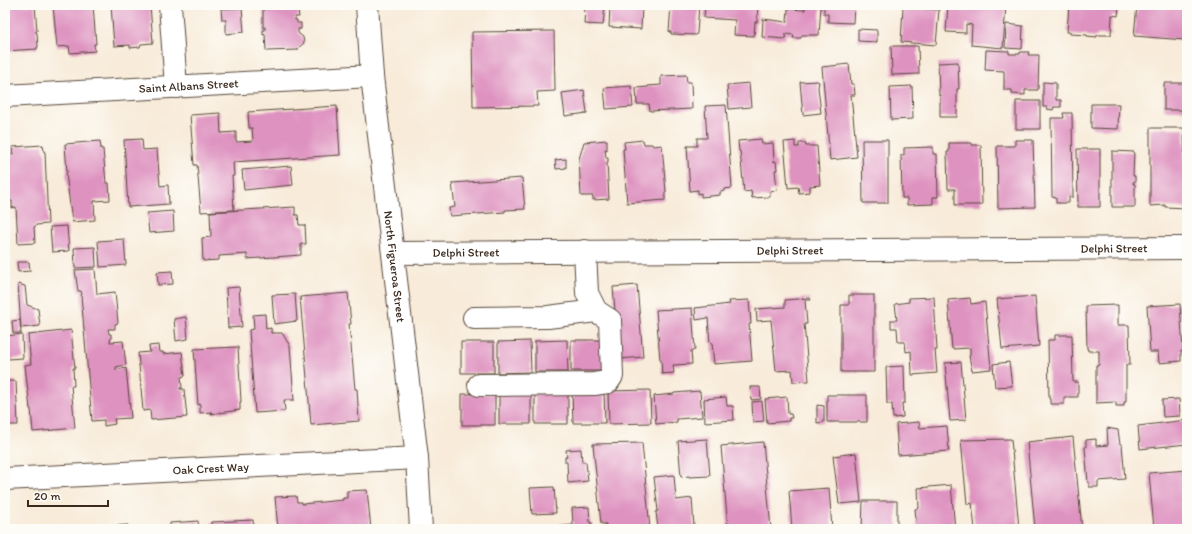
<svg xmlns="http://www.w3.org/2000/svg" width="1192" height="534" font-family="Itim,sans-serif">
<rect width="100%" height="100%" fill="#fdfcf7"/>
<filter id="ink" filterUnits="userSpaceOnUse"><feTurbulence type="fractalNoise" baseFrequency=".025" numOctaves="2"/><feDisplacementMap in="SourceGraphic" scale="8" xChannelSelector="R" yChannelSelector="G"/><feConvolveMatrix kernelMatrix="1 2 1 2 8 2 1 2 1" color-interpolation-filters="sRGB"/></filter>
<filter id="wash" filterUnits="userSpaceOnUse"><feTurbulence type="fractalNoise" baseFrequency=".012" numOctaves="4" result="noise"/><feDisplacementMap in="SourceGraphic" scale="16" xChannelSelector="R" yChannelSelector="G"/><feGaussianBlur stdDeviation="0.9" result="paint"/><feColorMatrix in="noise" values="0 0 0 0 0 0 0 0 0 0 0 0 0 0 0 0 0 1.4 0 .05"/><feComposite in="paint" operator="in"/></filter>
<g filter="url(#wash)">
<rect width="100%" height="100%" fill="#f8ebd9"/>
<g id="blocks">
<path fill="#de92c0" d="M5,5H35L37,31H36V33H37L38,47H37V49L5,51Z
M53,5H93L96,44H94L95,51L70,53L69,46L57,47Z
M111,5H150L153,43L141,44L140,47L130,48V45L114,46Z
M585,5H605L603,25L584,24Z
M610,5H642L641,29L609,27Z
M671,5H699L697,33L696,35L671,34V32H669Z
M705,5H758L757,22H755L754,36L734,35L735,20L704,18Z
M805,5H821L819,35H802L801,38H793L794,35L786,34L785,39L762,37L763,19L787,22L788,9L805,10Z
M824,5H854L853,23L828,22V14H824Z
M948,5H1006L1003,48L971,45L972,25L966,24V33L946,32Z
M1069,5H1113V6L1119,7L1118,16L1112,15L1111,35H1097V37L1087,36V35L1070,34V32H1067Z
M1137,5H1187L1185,40L1134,36Z
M295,7V10H298L299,17H295V20H297V23H301V29H298V33L303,37L304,43L298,48V50L266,51L265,34L263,35V30H265V27L263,28V9Z
M903,7L939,10L936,45L901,42Z
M242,8L244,32L226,34V20H222L221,9Z
M1006,24L1023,26L1022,49L1005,48Z
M858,29L877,30V42L858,41Z
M554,31L555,91L537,92L538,106L473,107L472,32Z
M891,46H918L919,74L892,75Z
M986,50L1009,51V54H1020V52H1029L1028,55H1039L1038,90H1025V95L1012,94V90H1004V71L985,70Z
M958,62L959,89H957V117H940V95H939L938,63Z
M849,64L851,84H854L855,95H851L857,157L830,160L822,67Z
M686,75L687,82H691L692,109L650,111L649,104H637L636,88L648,87V86L661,85V76Z
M817,81L819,82L818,87L821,113L803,115L800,82Z
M1043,82L1056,83V100H1061V107H1054L1053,110L1047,109V107H1043Z
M749,83L751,107L729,109L727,85Z
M1164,83H1187V110H1164Z
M631,86L633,107L606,109L604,88Z
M912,86L913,119L891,120L890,87Z
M584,90L587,113L565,116L562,93Z
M1016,101H1040V129H1016Z
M1091,104H1119L1118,129L1091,128Z
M726,105L732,188L724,189V191L720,192V195L701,197V193L698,194V190L690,191L687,146H697V138H707L705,106Z
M337,106L340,155L233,162L234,176H232L234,210L201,212L197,165H194L190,115L220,113L221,133L236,132V142L253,141L252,128H249L248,112Z
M1063,113H1072L1073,197H1069V203H1056V198L1052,197L1051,118H1064Z
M1150,128H1184L1185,171H1187V208L1165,207V205L1150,206Z
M142,139L143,150L157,149L160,186L168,185L169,204L128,207L124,140Z
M761,139L762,144L773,143L774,162L776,161L777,170H775L777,190L770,191V197L752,198L751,191L744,192L740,151H739L738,141Z
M607,140V150L605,149L606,158H608V162H607L609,199L593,200V196H581L579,159L584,142Z
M643,140L644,144H652L653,146L662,145L666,192H665V200L627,203L623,149H625L624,142Z
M862,140H888V203H863Z
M1015,140H1033L1035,207L998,208L997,146H1015Z
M100,141L101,149H103L106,183H109L110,200L94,201L95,220L72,222L66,173H67L65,144Z
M795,141V147H799V143H805L806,146H817L820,185L810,186V192L799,193L798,187L788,188L784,142Z
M949,143H972V145H981L982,205H955V189H948L947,152H949Z
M43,145L44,152H45L48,224L36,225V226L34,227L35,243L18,244L16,207L12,208V201H10L8,155L13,154L12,147Z
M933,147V154H937L938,197H933V204L907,205V198H902L901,155H904V148Z
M1077,149H1100V207H1078Z
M1112,151L1134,152L1133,176H1135V182H1133V184H1135V207H1112Z
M566,159V168L556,169L555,160Z
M291,166L293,185L244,190L242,170Z
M522,178L525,209L505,210V212L450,216L449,208L455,207L452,183Z
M295,207V215H298L299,225H305L306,244H301V255L247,259V254L219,256V260L203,261L202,238L211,237L210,212Z
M173,211L174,231L149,233L147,213Z
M67,226L69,251L52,252L50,227Z
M124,239L126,265L100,267L98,241Z
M95,247L96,267L75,268L74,248Z
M17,262H29L30,271L18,272Z
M95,269L97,294L115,292L118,323L115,324V329H108L109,334H111V339L110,340V342L123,341L126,365L116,367V370L126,368L131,418L114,419L115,424L104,426V420L92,421L81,295H82L81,291H78L75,270Z
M172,271L173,284L158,285L157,272Z
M18,284L25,286L27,305L38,309L40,326L21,328Z
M637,285L643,357L619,359L613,287Z
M239,287L242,327L228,328L226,288Z
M348,293L351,324H349L355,389H357L359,421L311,425L300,297Z
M295,294L297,321L274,324L272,295Z
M849,295H874V372H841V305H849Z
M1035,296L1039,346L1002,349L997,299Z
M934,297L937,350H935L937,373L912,375L911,351L906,352L905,342H898L897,328H891V320H897L895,304L909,302V298Z
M810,298L811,300H805L807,324H804L809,381L793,382L792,370L776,371L771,320L757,321L756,309L785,307V300Z
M970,298L971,304L985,302L991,369L972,371L969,356H970V348L952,349L948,300Z
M749,300L751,324H749L752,361L714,364L712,343H710L708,318L696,320L695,308L730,304L729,301Z
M1180,304L1183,351H1181V361L1159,363L1158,352H1150L1147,306Z
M1118,305V325H1129L1130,365H1126V402H1124V406H1116V402L1096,403V365H1099V351H1088V349H1087L1086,306Z
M692,308L695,350L691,351L692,364L673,365L674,373L662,374L661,360H660L656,310Z
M265,314L266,329L271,328V333H282L290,346L294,400H284L285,411L255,413L249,330L254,329L253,315Z
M186,317L188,339L176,341L174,319Z
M20,320L21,333H13L12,321Z
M71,330L75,368H73L74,386H71L75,428L33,432L31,409H30L25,365L31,364L28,335Z
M22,334L23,358L8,359L6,336Z
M1055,335H1072L1073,382H1078V397H1064V404H1050V399H1049L1048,340H1055Z
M567,340L568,372H535V341Z
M571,340H604V371H571Z
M530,341L531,372L498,373V342Z
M461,342H494V373H461Z
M158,345L159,352H163V354L182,352L185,376L181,377L182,388H180V389H184L187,417L151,420L150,410L143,411L138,353L150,352L149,346Z
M238,347L241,402H240V410L211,414L212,412L200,413V404L198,405L194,349Z
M961,362L966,420L950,421L945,363Z
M1009,362L1012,386L995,387L993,364Z
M904,366L905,403H902L903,417L893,418L892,404H887L886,367Z
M5,381H16L18,425H8V431L5,432Z
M750,387H760L761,399L751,400Z
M650,390L651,423L609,424L608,391Z
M604,391L605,423H573L572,392Z
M700,391L702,417L677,419V422L656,424L654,396L674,394V393Z
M568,392V424H535V393Z
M499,393H531V424H499Z
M462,394H495V425H462Z
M827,395H867V422H827Z
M726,397L727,406H733L734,420L705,422L704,399Z
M787,397L788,414H791L792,418H789V421L767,423L765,399Z
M1179,399L1180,416L1163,417L1162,400Z
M762,401L764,421L753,422L752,402Z
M817,405L824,406V422L817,423Z
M1187,420V444L1140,449L1138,426Z
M919,422L920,428L947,426L949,451L898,455L896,424Z
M1107,428L1118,430L1120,444H1122L1125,479L1098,481V487H1089V482L1088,483L1085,447H1086V440L1096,439V446L1108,445Z
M1073,437L1082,529H1035L1027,442Z
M707,439L710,476L689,477V476L681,477L678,441Z
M1011,439L1019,529H975L972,503L967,504L961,440Z
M763,442L771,529H728L721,446Z
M642,443L650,529H606V524H601L593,444Z
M581,449L582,462H586L588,481L568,483L567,462H565V457H567L566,450Z
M856,453L861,502L839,504L833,456Z
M1187,470V529H1154L1149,473Z
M674,475L676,500L692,498L694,527H698V529H658L656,512L658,511L654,477Z
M951,485L955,529H917L915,509L919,508L918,488Z
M554,487L556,513L532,514L530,488Z
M829,488L832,529H792L789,491Z
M367,490L371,529H278L275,497L296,496L297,502H302V504L343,500V498H347V491Z
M863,501H897V529H862Z
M589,507L590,523H592V529H551V527L573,525L572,508Z
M253,520L254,529H211V522Z
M198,521L199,529H170V523Z
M128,525L129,529H111L110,526Z"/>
</g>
</g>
<g filter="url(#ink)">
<use href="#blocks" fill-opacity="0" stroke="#57473a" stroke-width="1"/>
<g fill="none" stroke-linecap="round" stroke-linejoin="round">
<g stroke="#57473a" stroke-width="24">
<g id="minor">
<path d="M170,5L176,87"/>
<path id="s1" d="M5,96L372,76"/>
<path id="s2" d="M393,253L1187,248"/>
<path d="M474,318L548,317L596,311"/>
<path d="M479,385L594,384L608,382L612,376L610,320L596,311L587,293L585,251"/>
<path id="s3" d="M5,479L417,458"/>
</g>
</g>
<g stroke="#57473a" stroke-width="24">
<g id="major">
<path id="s4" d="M367,5L372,76L417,458L421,529"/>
</g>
</g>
<use href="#minor" stroke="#fff" stroke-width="22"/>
<use href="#major" stroke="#fff" stroke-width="22"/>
</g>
</g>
<g text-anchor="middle" stroke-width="4" stroke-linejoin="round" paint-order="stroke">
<g font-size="12" fill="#3b2a1e" stroke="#fdfcf7">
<text dy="4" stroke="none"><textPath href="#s1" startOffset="184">Saint Albans Street</textPath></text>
<text dy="4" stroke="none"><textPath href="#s2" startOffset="721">Delphi Street</textPath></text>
<text dy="4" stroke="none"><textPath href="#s2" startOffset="397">Delphi Street</textPath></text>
<text dy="4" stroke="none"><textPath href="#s2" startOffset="73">Delphi Street</textPath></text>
<text dy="4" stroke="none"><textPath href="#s4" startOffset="263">North Figueroa Street</textPath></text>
<text dy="4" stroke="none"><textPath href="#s3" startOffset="206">Oak Crest Way</textPath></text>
</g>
</g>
<rect width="1192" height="534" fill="none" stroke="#fdfcf7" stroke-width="20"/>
<path d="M28 500v6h80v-6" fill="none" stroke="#3b2a1e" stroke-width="2"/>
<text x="34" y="500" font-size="12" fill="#3b2a1e" stroke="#fdfcf7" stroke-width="3" paint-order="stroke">20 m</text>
</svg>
